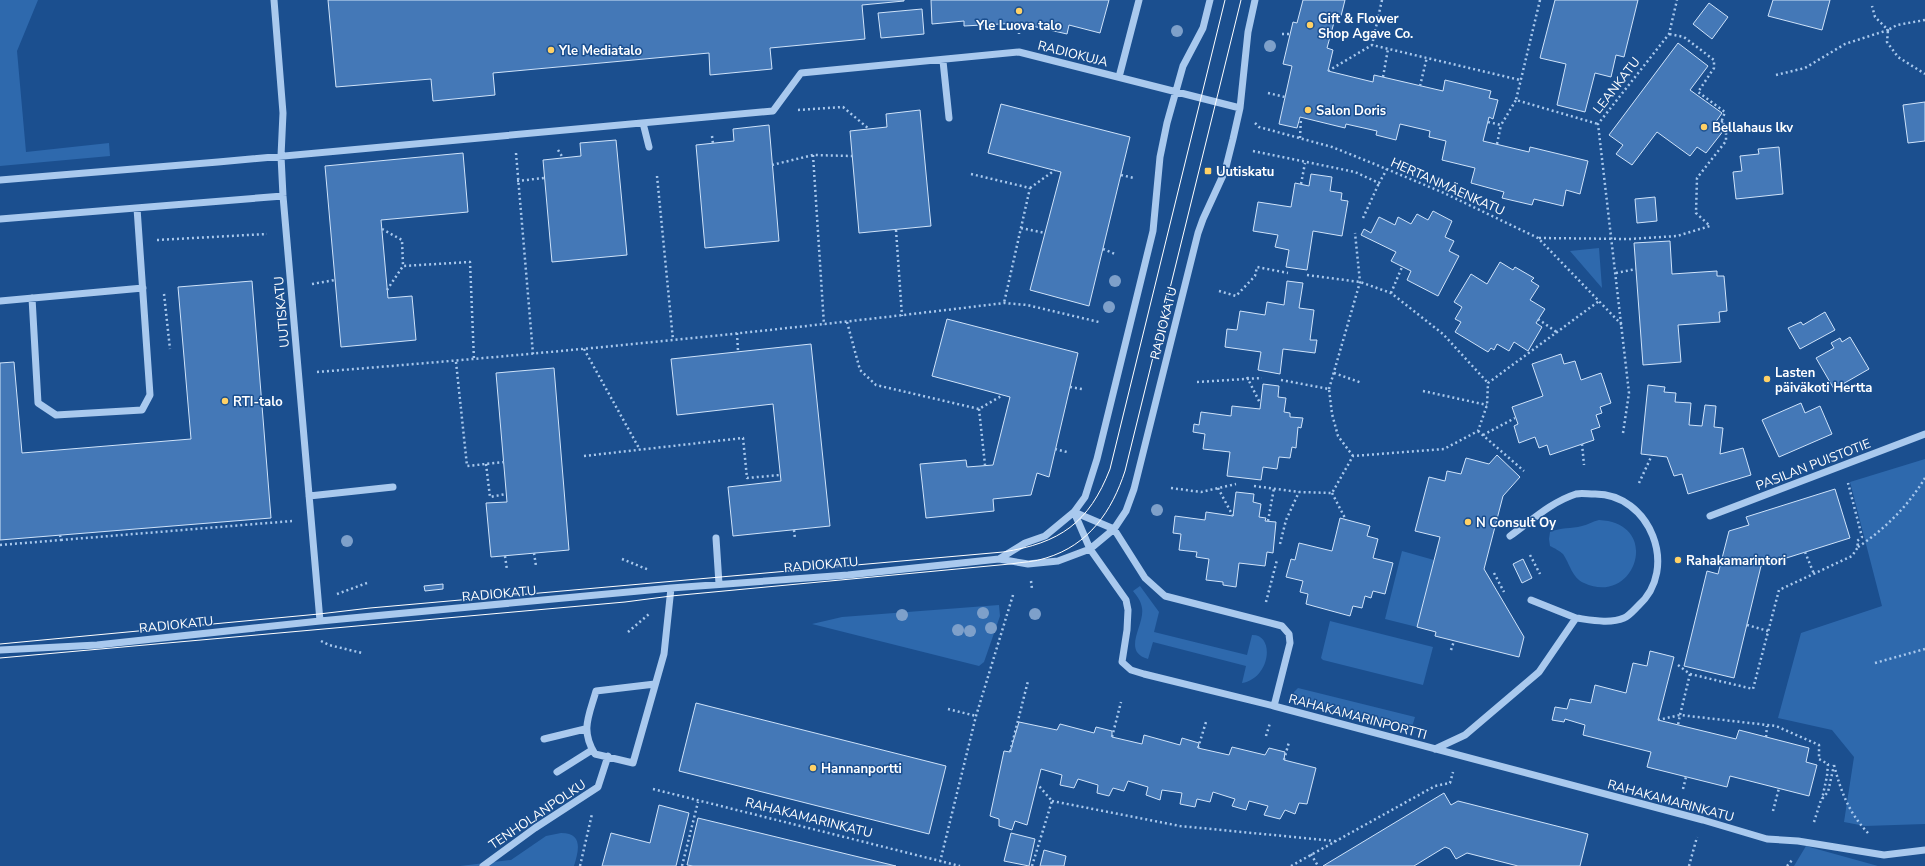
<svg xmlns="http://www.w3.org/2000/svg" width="1925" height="866" font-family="'Nunito Sans',sans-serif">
<rect width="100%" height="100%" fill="#1b4f8f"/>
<path fill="#2e69ad" d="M0,0H38L17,51L26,152L109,143L110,156L0,166Z
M1599,248L1602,288L1570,251Z
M1925,459V824L1865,826L1844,822L1854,757L1832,730L1778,718L1801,633L1882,606L1850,482Z
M1599,520C1663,523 1635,607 1584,583C1572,578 1570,564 1563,554C1560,551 1554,548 1550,546L1549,539L1550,532C1561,527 1571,529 1582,526C1588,525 1593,521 1599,520Z
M1402,551L1434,560L1417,627L1385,619Z
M1140,586L1159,612L1154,632L1247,655L1252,635C1275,634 1271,678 1242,683L1246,666L1153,642L1148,659C1121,651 1145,626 1142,608C1141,601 1137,596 1133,591Z
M999,605L1000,616L984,662L979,666L812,624L842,617Z
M1330,621L1433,647L1423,685L1323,660L1321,658Z
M1298,688L1415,717L1412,727L1298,700L1294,697V692Z
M561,833C583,833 579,850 574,866H460L511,860L546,836Z
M1806,846L1878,866H1794Z"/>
<path fill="#4478b7" stroke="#cfe3fa" d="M328,0H904V1L862,5L865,39L770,48L772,69L710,75L709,53L493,73L495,95L433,101L431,79L336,87Z
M931,0H1109L1100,33L1069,25L1067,34L1019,23L964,26V21L932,24Z
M1303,0H1345L1341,16L1336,15L1327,48L1333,50L1328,71L1373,82L1374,75L1443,91L1445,80L1491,91L1489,98L1498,100L1493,119L1489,117L1483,141L1529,152L1530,147L1588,161L1580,194L1566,190L1563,206L1534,199L1532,205L1502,198L1504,192L1471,183L1475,168L1442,160L1446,141L1429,137L1430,131L1400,124L1396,140L1376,135L1377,131L1346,124L1345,128L1300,117L1297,128L1279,124L1292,66L1283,64L1293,22L1297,23Z
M1555,0H1638L1624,57L1616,55L1611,77L1595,73L1585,112L1557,105L1566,64L1540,58Z
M1773,0H1830L1822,30L1768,16Z
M1709,3L1728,17L1712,39L1693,24Z
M922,9L924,34L881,38L878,13Z
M1678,43L1708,66L1690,90L1722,113L1715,123L1724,130L1706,153L1697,147L1690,156L1657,132L1632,165L1616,154L1623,145L1609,135Z
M1925,102V141L1908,143L1903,105Z
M1001,104L1130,137L1089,306L1030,290L1061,172L988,153Z
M920,110L931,226L859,233L850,131L887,127L886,114Z
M769,125L779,241L705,248L696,145L734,141L733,129Z
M616,140L627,255L552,262L543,160L581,156L580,143Z
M1779,147L1783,194L1736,199L1733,172L1742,171L1740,156L1759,154L1758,149Z
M463,153L468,212L381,220L388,298L412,296L416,340L341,347L325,166Z
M1311,174L1332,177L1330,191L1342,193L1341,200L1348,201L1342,236L1313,231L1307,270L1286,267L1289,250L1275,247L1278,235L1253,231L1258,202L1291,207L1295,183L1309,186Z
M1655,197L1657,221L1637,223L1635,199Z
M1433,211L1452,221L1445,237L1454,241L1449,251L1459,256L1438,296L1407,280L1411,271L1391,261L1396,252L1361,235L1364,229L1371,233L1379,217L1395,225L1398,217L1411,224L1417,214L1428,220Z
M1670,241L1672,274L1717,271V276H1724L1727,311L1719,312L1720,322L1678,325L1681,362L1643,365L1634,243Z
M1500,262L1513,270L1515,267L1534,278L1531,281L1539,286L1530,300L1545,309L1536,323L1542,327L1528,351L1514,342L1509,351L1497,344L1494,350L1491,348L1488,352L1455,332L1461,322L1455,319L1462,307L1454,302L1471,274L1487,284Z
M252,281L271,518L0,540V363L14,362L22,453L191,439L178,287Z
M1287,281L1303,283L1299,308L1314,310L1310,340H1317L1315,353L1283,349L1280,374L1258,370L1261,352L1225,347L1227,329L1237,330L1240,311L1265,315L1267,302L1284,305Z
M1825,312L1835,330L1800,349L1788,328L1801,322L1803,325Z
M947,319L1078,353L1049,477L1037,473L1031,495L993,499L994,511L926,518L920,464L966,460L967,467L993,465L1010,397L932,376Z
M1850,337L1869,369L1834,389L1816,358L1834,348L1831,343L1840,338L1842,342Z
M811,344L830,526L733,536L728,487L781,481L773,404L677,415L671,359Z
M1561,354L1564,364L1575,361L1581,380L1601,373L1611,403L1600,407L1602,413L1596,415L1600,427L1591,430L1594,440L1550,455L1547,445L1539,448L1535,437L1519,443L1514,426L1518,424L1512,407L1543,396L1532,364Z
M554,368L569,550L491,557L486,503L507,502L496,373Z
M1263,384L1279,386L1278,397L1286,398L1284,412L1290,413V417L1303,418L1301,428L1298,427L1296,448L1292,447L1290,458L1279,457L1277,469L1263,467L1261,480L1227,476L1230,452L1203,449L1205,434L1193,432L1194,424L1199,425L1201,412L1231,416L1232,406L1260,409Z
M1648,385L1665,387L1664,392L1676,393L1675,402L1691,403L1689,425L1702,426L1705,405L1716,406L1714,427L1723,428L1720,454L1743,448L1751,475L1688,494L1682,474L1674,476L1667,457L1641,454Z
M1801,403L1805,413L1820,406L1832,434L1779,457L1762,420Z
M1497,455L1520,477L1503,496L1484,569L1524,637L1519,657L1435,636L1436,632L1417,627L1440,537L1415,531L1429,477L1445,481L1447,471L1461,474L1466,458L1489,464Z
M1835,489L1850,538L1761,566L1734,678L1684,666L1707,571L1718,574L1729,531L1749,525L1746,517Z
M1236,492L1254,494L1253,502L1261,504L1259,517L1266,518L1265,521L1276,522L1273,553L1267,552L1265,566L1239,563L1236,587L1223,585V582L1206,580L1209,559L1196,557L1197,552L1179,550L1181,534L1173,533L1175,516L1205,520L1206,512L1233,516Z
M1340,518L1370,526L1367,536L1378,539L1373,558L1393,563L1385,594L1373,591L1371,598L1365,596L1362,608L1353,606L1350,616L1306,604L1308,594L1300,592L1303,581L1286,577L1291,559L1295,560L1299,543L1332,551Z
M1523,559L1532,578L1522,583L1513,564Z
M443,584V589L425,591L424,586Z
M1650,651L1674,657L1658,720L1736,739L1739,730L1809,748L1806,762L1817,765L1809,796L1730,776L1727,787L1647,767L1651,752L1583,735L1585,725L1565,719L1564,722L1552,720L1555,707L1567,709L1570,699L1591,703L1595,685L1626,693L1633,663L1647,666Z
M696,703L946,766L929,834L679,771Z
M1019,722L1057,730L1060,724L1094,733L1096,727L1112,731V737L1142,744L1144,735L1180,745L1182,738L1199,743L1198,748L1229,755L1232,747L1265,755L1269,748L1285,752L1284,760L1316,768L1307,804L1299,803L1295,814L1285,810L1280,819L1264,815L1268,806L1249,801L1246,810L1232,806L1235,799L1213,792L1210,802L1197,799L1195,807L1180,804L1182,793L1162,790L1160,800L1146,795L1148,787L1128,781L1124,791L1113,788L1109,796L1097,793L1098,785L1078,779L1074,788L1060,785L1062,775L1041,769L1027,825L1015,821L1012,830L999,826V819L990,816L1004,751L1010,752Z
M1444,793L1451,805L1458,801L1588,834L1580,866H1518L1467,853L1456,859L1450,849L1445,847L1414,866H1323Z
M659,805L689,813L676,866H602L611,833L650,843Z
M698,818L896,866H693L687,865Z
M1011,833L1035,839L1029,866L1004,861Z
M1044,850L1066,856L1064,866H1040Z"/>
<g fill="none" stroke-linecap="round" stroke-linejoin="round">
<path stroke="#a9c9ee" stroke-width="2.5" stroke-dasharray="2 3" stroke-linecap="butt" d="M1382,0L1372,45L1520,80
M1540,0L1516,100L1598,124
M1925,20L1897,25L1888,30L1887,42L1898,57L1925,74
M1019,23V34
M1282,34H1290
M1328,71L1372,45
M1776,75L1805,68L1845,44L1888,30L1875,17L1872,6
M1383,77L1388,49
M1420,86L1427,57
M1268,93L1285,97
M798,110L843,107L869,129
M1488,122L1501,125L1516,100
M1255,123L1259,127L1332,147L1372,163L1444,193L1538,238L1622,325
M1717,125L1723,121
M712,136L713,144
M1300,138L1301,118
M1497,144L1501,125
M558,150L563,158
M1253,151L1355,172L1379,183L1387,169
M516,153L533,354
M813,155L824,325
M772,165L813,155L852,156
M971,174L1030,188L1004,303
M1121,175L1134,178
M657,176L673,340
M517,181L544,178
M1301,184L1305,163
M1030,188L1055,170
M1363,218L1379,183
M1021,228L1045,233
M382,229L402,240L403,266L470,262L474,360
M896,230L902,316
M1539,238L1630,239L1677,236L1710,226L1696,213L1697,178L1726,141V130L1722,120L1725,112L1698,92L1714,68V60L1684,37L1669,34
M157,240L267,234
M1103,249L1115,254
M1616,273L1636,269
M1307,275L1360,282L1391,293L1443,334L1488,383
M312,284L335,280
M387,290L403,266
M1219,291L1236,296L1255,276L1257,267L1288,273
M1391,293L1402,267
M164,294L170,349
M1538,319L1558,333
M847,322L860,370L876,385L979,409L1003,395
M737,333L738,351
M584,349L640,450
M456,362L467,466L504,462
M317,372C546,354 776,331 1004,303L1027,305L1099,322
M1334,373L1362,383
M1247,377L1260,403
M1281,380L1329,389L1332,414L1338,436L1353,456
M1197,382L1262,378
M1070,387L1082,389
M1329,389L1360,282L1355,233
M1423,391L1487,405
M979,409L985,465
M1478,431L1524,471
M1623,433L1629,393L1598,124L1669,34L1677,0
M1483,435L1515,418
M1582,444L1584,465
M1055,449L1067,452
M584,456L743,438L747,478L780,475
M486,464L490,497L506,494
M1639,483L1652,455
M1254,486L1299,492L1332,493L1353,456L1444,449L1478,431L1487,405L1488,383L1599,301
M1171,488L1201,492L1236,484
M1218,488L1233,516
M1332,493L1346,520
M1268,521L1274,488
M794,530L795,539
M60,535L61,540L292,521
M1280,544L1286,520L1299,492
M0,545L61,540
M1858,547C1885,529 1908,506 1925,478
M1805,552L1814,574
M534,553L536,566
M1530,555L1540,574
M505,556L507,570
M622,559L649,570
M1494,573L1504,592
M1031,581L1032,589
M337,594L367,583
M1266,602L1277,560
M1747,625L1768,631
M628,632L649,614
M321,641L329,645L362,653
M1451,650L1454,641
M1875,663L1925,649
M1678,665L1690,674L1753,689L1779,590L1852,556L1858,547L1857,541L1862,537L1848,483
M1690,674L1680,715L1776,726L1819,745V759L1828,764L1827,776L1822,799
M948,709L976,716
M1658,720L1680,715L1678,725
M1266,736L1270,723
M1112,737L1121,702
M1766,737L1767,726
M1198,748L1206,722
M1010,752L1028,681
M1284,760L1289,742
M1834,765C1841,792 1849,813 1868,833
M653,789L960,866
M1683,789L1686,777
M1052,801L1180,826L1335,841
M1773,811L1779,788
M1814,822L1821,800L1828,792L1834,765
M1311,854L1318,866
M940,862L976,716L1013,595
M580,866L592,814
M682,866L698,802
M1032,866L1052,801L1039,786
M1291,866L1435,786L1450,783L1453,772
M1689,866L1697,837
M1787,866L1793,859"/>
<path stroke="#a9c9ee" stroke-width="7" d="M274,0L283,113L281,156L283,196L320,621
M943,61L949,118
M1119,77L1139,0
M643,123L649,147
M0,180L218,162L773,111L801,73L1019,52L1240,108
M0,219L283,196
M32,298L38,403L56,415L142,410L150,395L137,208
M0,301L143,288
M309,496L393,487
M1074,512L1114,529L1145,578L1165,596L1282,626L1289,634L1290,643L1274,706L1144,674L1131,670L1122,662L1127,630L1128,610L1126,600L1090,549Z
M1710,516L1925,434
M1510,536C1531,521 1551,502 1576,494C1581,493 1588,494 1594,494C1650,493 1680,569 1638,606C1634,610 1629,616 1624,618C1610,624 1591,620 1576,618
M716,538L719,584
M999,559L1025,543L1045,536L1074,512L1085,497L1097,459L1153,231L1160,157L1167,123L1183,66L1203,28L1210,0
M0,650L97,645L320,621L671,588L848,575L999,559L1028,564L1058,561L1090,549L1114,529L1126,511L1134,489L1198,233L1203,219L1225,171L1233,139L1240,108L1248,32L1255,0
M655,684L596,691C589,716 580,730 595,754L633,763L664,654L671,588
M1274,706L1703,820L1767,839L1798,841L1884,855L1925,850
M544,739L585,729
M1435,749L1465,735L1539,672L1576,618L1531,600
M557,772L592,750
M483,866L535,828L598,787L608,756"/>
<path stroke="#fff" stroke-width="1" d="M0,644L319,614L370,608L1003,552C1060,543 1089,523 1110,469L1225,0
M0,658L625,602L671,596L1010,564C1022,562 1035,562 1046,558C1089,545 1112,511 1125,471L1241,0"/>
</g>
<g fill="#7ea0ca">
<circle cx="1177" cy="31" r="6"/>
<circle cx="1270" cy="46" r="6"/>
<circle cx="1115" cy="281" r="6"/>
<circle cx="1109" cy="307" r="6"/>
<circle cx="1157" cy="510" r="6"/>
<circle cx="347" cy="541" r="6"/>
<circle cx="983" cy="613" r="6"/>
<circle cx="1035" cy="614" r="6"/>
<circle cx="902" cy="615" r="6"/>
<circle cx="991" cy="628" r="6"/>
<circle cx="958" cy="630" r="6"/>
<circle cx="970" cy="631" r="6"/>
</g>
<g fill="#ffd166" stroke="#1b4f8f" stroke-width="1.5">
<circle cx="1019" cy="11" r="4"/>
<circle cx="1310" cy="25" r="4"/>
<circle cx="551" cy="50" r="4"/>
<circle cx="1308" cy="110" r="4"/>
<circle cx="1704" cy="127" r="4"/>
<rect x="1204" y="167" width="8" height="8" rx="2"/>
<circle cx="1767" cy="379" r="4"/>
<circle cx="225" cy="401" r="4"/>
<circle cx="1468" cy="522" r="4"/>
<circle cx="1678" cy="560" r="4"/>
<circle cx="813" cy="768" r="4"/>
</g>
<g text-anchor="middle" stroke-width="3" stroke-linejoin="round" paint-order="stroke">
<g font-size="13" font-weight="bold" fill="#fff" stroke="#1b4f8f" text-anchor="start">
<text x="1318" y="23">Gift &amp; Flower<tspan x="1318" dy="15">Shop Agave Co.</tspan></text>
<text x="1019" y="30" text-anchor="middle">Yle Luova talo</text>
<text x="559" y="55">Yle Mediatalo</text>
<text x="1316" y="115">Salon Doris</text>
<text x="1712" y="132">Bellahaus lkv</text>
<text x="1216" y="176">Uutiskatu</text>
<text x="1775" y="377">Lasten<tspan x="1775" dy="15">päiväkoti Hertta</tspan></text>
<text x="233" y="406">RTI-talo</text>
<text x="1476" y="527">N Consult Oy</text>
<text x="1686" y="565">Rahakamarintori</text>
<text x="821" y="773">Hannanportti</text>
</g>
<g font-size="13" fill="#fff" stroke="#1b4f8f">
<text transform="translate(1073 53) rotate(14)" y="5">RADIOKUJA</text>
<text transform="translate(1616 85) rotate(-52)" y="5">LEANKATU</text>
<text transform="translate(1448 186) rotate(24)" y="5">HERTANMÄENKATU</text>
<text transform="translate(281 312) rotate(-95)" y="5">UUTISKATU</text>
<text transform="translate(1163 323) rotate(-76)" y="5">RADIOKATU</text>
<text transform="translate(1813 464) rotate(-21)" y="5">PASILAN PUISTOTIE</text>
<text transform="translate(821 564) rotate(-5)" y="5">RADIOKATU</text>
<text transform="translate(499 593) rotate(-5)" y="5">RADIOKATU</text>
<text transform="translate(176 624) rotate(-6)" y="5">RADIOKATU</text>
<text transform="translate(1358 716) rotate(15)" y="5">RAHAKAMARINPORTTI</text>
<text transform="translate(1671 800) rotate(15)" y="5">RAHAKAMARINKATU</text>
<text transform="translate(537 814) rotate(-34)" y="5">TENHOLANPOLKU</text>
<text transform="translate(809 817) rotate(14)" y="5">RAHAKAMARINKATU</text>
</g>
</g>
</svg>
